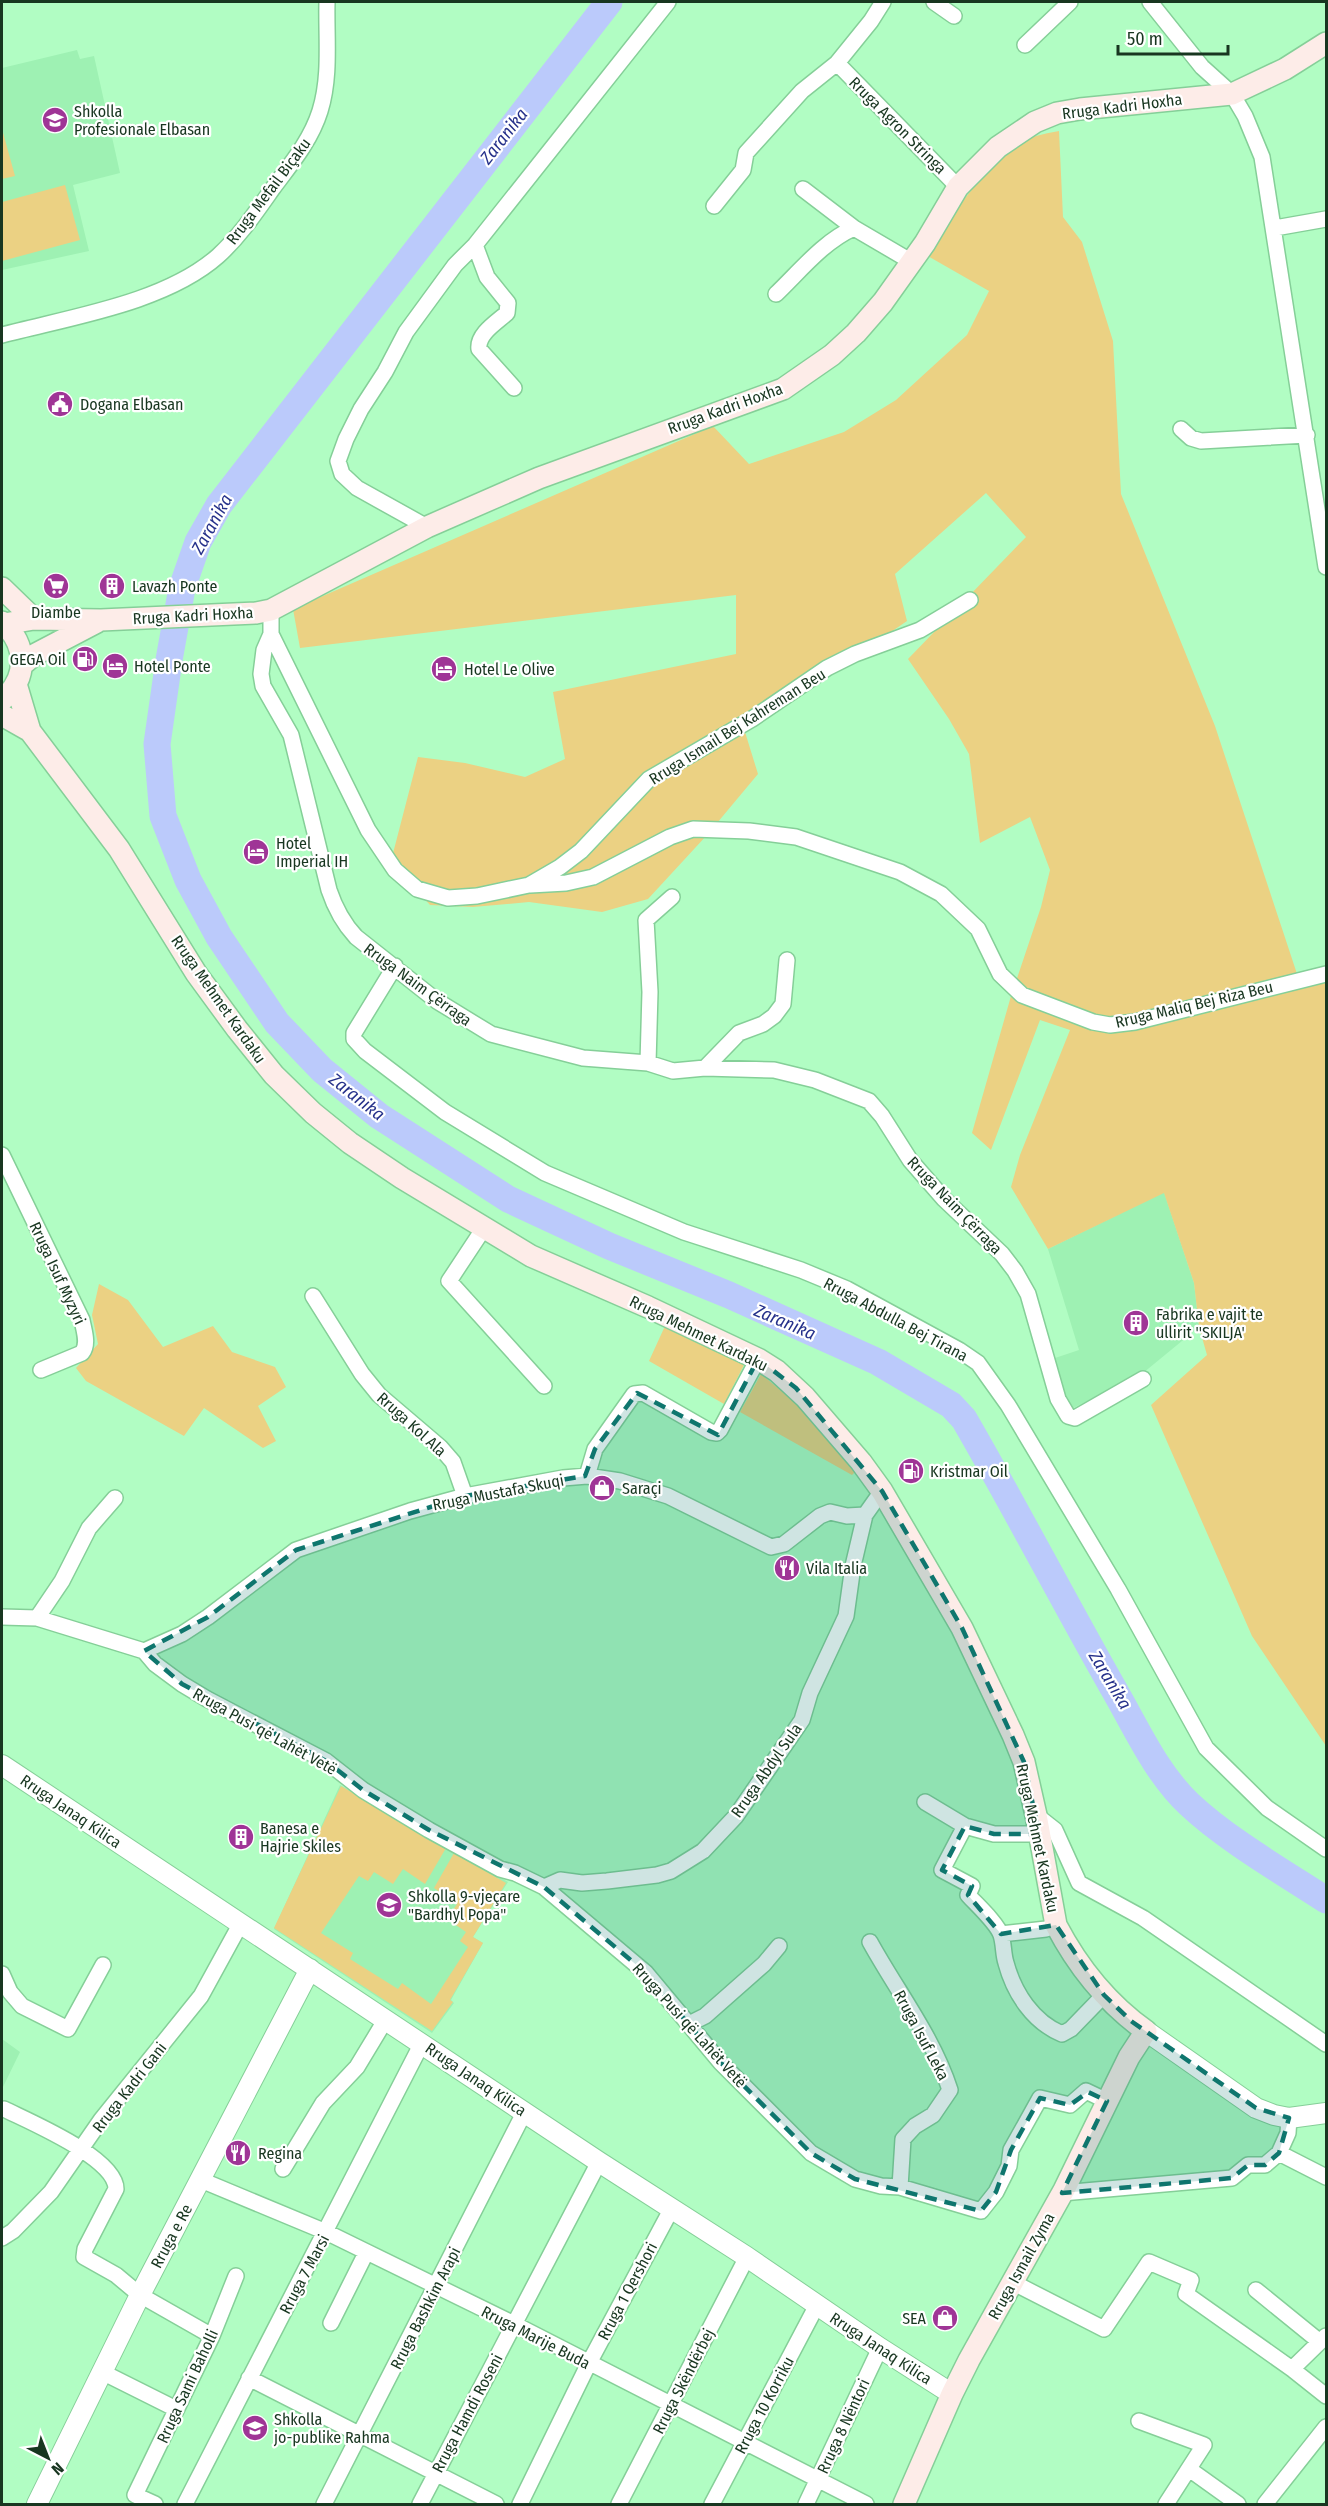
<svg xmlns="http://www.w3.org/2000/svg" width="1328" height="2506" font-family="'Fira Sans Condensed',sans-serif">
<rect width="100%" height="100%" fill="#b1fdc3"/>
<path fill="#9ef1b3" d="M77,50L80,59L94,56L120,173L73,185L89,251L2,270V68Z
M1164,1192L1194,1283L1199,1327L1143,1373L1069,1410L1049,1360L1079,1350L1048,1249Z
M340,1785L508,1882L473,1937L483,1943L451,2000L454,2003L432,2033L274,1929Z
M2,2039L20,2052L2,2089Z"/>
<path fill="#ebd183" d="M2,129L15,176L2,179Z
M1059,131L1063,217L1082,242L1113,341L1121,494L1215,726L1301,986L1326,982V1746L1252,1636L1151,1405L1207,1355L1199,1327L1194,1283L1164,1193L1048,1249L1011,1187L1020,1155L1070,1030L1040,1020L991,1150L972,1133L1011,996L1041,907L1050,870L1030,817L980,843L969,754L949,719L908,659L1026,537L986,493L895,574L907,621L745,732L758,774L707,835L648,899L602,912L529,902L473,907L430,905L391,861L418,757L465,763L525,777L565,759L553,692L736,654V595L300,648L293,609L713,426L749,464L844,432L896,400L967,335L989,291L926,255C953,216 984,162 1028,139C1037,135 1049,133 1059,131Z
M65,185L80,240L2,261V202Z
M99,1284L128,1300L163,1347L213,1326L232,1352L275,1367L286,1387L258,1406L276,1441L263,1448L204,1408L184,1436L86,1381L76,1368L98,1344L92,1315Z
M665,1326L744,1365L724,1404L649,1361Z
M761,1374L797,1404L854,1469V1473L852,1475L740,1412Z
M341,1786L446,1848L425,1884L403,1869L393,1884L374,1872L368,1881L359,1876L321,1933L353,1953L350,1959L398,1989L402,1983L431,2004L468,1947L460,1941L466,1932L447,1919L457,1904L434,1888L454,1853L506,1883L473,1937L483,1943L450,2000L453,2002L432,2031L274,1928Z"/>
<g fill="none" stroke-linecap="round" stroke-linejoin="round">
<path stroke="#bbcafb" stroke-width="27" d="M609,2L219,505L198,542L182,588L169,660L157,744L163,816L188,880L219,937L277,1023L322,1070L379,1116L508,1199L609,1246L729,1295L878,1362L951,1405L964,1419C1015,1507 1062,1598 1112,1686C1135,1725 1155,1772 1189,1804C1226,1839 1283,1872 1326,1900"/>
<g stroke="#85cf98" stroke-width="18">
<path id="minor" d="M934,2L954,16
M1150,2L1202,67L1232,94L1245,116L1262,157L1326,567
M1025,45L1070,2
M837,63L958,187
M803,189L854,228L912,262
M714,206L743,170L746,153L802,91L837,63L871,21L883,2
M1275,228L1326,219
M475,245L487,277L508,303L507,313C497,322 477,334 479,349L514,388
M776,294C800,271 824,241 854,228
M2,335C70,317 165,303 218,256C240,236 256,212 273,188C291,164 311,140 320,111C331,76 326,37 327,2
M1181,429L1191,438L1201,441L1307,435
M427,527L357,488L342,474L338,461L346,439L361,409L385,372L406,332L455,265L475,245L668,2
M271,610V634L368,830L395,870L417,889L448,898L477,896L529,885L560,867L581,851L649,779L752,719L827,668L855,654L920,630L970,600
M271,634L264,650L261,674L263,686L291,735L329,890C335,908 342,922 356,937L437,1001L491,1034L583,1058L648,1063L673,1071L705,1068L774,1070L815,1080L869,1101L882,1116L910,1160L944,1199L1002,1254L1015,1271L1028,1294L1058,1399L1068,1416L1075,1418L1143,1379
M530,885L566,883L593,877L670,837L693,829L749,831L796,837L900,872L941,894L978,929L1000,974L1022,995L1093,1022L1110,1025L1135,1022L1326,974
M395,966L354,1033V1039L365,1051L445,1112L545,1173L684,1232L801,1270L847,1289L959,1350L978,1363L1008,1405L1118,1589L1206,1748L1267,1808L1326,1849
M648,1063L650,992L646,920L672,897
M705,1068L739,1033L763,1024L774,1016L783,1004L787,960
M2,1155L82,1320C84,1331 89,1344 82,1353L41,1370
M484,1228L449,1281L544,1386
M313,1296L362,1374L379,1395L440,1447L453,1462L465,1496
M587,1476L595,1449L634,1394L643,1393L711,1432L717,1433L720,1430L758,1359
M2,1617L37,1618L144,1651L155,1664L182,1684L207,1699L326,1761L363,1790L429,1830L500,1869L515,1873L544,1887L646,1973L721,2063L811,2153L855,2179L881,2186L900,2187L981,2211L996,2192L1009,2166L1011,2150L1040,2098L1070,2105L1086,2091L1107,2101
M37,1618L62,1581L89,1528L115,1498
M144,1651L182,1634L208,1617L296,1550L410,1511L465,1496L563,1478L587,1476L620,1481L668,1496L771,1547L784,1544L820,1516L830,1512L847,1516L865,1515
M925,1802L965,1826L942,1870L972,1886L968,1895C977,1905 997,1923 1001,1935C1004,1944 1003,1954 1006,1963C1014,1993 1033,2022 1062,2034L1071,2029L1104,1995
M1036,1815L1055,1830L1079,1883L1143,1918L1326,2044
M965,1826L994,1834H1039
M544,1887L560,1880L582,1883L607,1881L657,1875L671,1871L703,1851L736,1816L802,1720L810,1693L846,1616L853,1566L865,1515L882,1491
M1001,1934L1046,1929L1056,1925
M870,1942C897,1991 933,2037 950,2090L933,2115L915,2126L903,2139L900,2187
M2,1974L10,1992L22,2006L68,2029L103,1965
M689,2024L705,2016L764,1964L779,1946
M4,2109C30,2122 116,2158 116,2189L85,2249L84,2257L116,2275L140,2295L212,2336
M1279,2153L1288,2133L1289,2118
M283,2169L323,2103L357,2067L386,2019
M201,2180L326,2232L514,2324L866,2504
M1062,2193L1232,2178L1248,2165H1265L1279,2153L1326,2177
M2,2238L13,2231L51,2192L101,2120L201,1996L241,1923
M1012,2282L1104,2329L1149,2262L1191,2280L1186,2294L1292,2369L1326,2396
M1256,2290L1320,2342
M331,2323L366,2253
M1292,2369L1326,2336
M102,2372L176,2409
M249,2378L496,2504
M1139,2421L1204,2445L1166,2504
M1189,2469L1238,2504
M155,2504L135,2495L212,2336L236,2276
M185,2504L422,2043
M324,2504L525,2111
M420,2504L599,2162
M520,2504L589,2363L672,2208
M619,2504L747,2257
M712,2504L817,2305
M806,2504L880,2348
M1265,2504L1326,2427"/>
</g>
<g stroke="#85cf98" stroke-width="22">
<path id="tertiary" d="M2,1765L599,2162L747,2257L880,2348L952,2394
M1146,2031L1256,2108L1274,2115L1289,2118L1326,2113
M37,2504L140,2295L310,1969"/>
</g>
<g stroke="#85cf98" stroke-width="24">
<path id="secondary" d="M2,588L34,619
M2,622C27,644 29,678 2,700
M4,624L34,619L101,620L256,613L271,610L427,527L539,478L783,389L832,355L856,333L883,302L925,243L958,187L998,147L1035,122L1057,113L1080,109L1232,94L1285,69L1326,43
M22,665L34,655L97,622
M16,684L30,731L119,849L196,973L237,1029L274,1075L313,1113L350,1143L402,1178L531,1256L648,1307L758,1359L777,1371L805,1397L861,1462L882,1491L962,1628L1013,1735L1024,1762L1036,1815L1056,1925C1078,1967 1108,2004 1146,2031L1129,2057L1064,2190L969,2360L952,2394L904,2504
M2,715L30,731"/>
</g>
<use href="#minor" stroke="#fff" stroke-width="15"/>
<use href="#tertiary" stroke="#fff" stroke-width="20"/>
<use href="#secondary" stroke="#fdece8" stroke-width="21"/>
</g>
<path fill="#0f766e" fill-opacity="0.2" stroke="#0f766e" stroke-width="4.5" stroke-dasharray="12 8" stroke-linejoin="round" d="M758,1359L796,1388L882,1491L962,1628L1024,1762L1039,1834H994L965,1826L942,1870L972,1886L968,1895L1001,1934L1056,1925L1104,1995L1131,2021L1256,2108L1289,2118L1279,2153L1265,2165H1248L1232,2178L1062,2193L1107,2101L1088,2092L1070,2105L1040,2098L1011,2150L996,2192L981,2211L855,2179L811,2153L721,2063L646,1973L544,1887L429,1830L363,1790L326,1761L182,1684L144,1651L208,1617L296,1550L465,1496L585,1476L595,1449L637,1393L718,1435Z"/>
<defs>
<g id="school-disc" transform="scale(1.35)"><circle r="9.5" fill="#9f3596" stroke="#fff"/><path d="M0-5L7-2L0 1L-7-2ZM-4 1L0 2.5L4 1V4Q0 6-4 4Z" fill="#fff"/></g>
<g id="civic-disc" transform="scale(1.35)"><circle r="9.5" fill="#9f3596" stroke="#fff"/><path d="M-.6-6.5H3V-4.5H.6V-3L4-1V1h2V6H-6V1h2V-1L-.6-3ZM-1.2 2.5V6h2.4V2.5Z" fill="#fff"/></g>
<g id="supermarket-disc" transform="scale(1.35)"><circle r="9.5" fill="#9f3596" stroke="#fff"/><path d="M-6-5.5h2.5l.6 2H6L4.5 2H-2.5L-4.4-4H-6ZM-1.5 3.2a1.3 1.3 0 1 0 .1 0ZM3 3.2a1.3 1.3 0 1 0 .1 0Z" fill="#fff"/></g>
<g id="building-disc" transform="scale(1.35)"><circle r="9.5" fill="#9f3596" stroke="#fff"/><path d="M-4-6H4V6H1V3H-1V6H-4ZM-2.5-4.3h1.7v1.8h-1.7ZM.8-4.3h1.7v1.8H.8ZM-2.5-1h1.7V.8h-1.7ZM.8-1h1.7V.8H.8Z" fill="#fff"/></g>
<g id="fuel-disc" transform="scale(1.35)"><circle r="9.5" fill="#9f3596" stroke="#fff"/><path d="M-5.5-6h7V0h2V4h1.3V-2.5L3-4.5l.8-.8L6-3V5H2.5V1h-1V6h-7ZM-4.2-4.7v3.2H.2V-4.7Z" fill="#fff"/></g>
<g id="hotel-disc" transform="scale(1.35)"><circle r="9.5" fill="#9f3596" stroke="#fff"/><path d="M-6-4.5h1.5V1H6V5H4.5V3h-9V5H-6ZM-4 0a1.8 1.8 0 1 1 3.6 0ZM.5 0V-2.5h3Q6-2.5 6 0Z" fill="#fff"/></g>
<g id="shop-disc" transform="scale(1.35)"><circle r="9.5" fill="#9f3596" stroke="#fff"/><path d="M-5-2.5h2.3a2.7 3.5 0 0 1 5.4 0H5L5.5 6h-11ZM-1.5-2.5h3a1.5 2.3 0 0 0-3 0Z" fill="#fff"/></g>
<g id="restaurant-disc" transform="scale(1.35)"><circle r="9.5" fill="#9f3596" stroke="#fff"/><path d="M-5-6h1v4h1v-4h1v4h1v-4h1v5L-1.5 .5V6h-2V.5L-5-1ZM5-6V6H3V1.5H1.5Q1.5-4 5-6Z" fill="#fff"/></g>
</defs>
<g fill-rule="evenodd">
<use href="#school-disc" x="55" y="120"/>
<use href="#civic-disc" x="60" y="404"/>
<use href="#supermarket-disc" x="56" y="586"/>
<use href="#building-disc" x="112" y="586"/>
<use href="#fuel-disc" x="85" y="659"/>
<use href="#hotel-disc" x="115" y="666"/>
<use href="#hotel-disc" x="444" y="669"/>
<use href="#hotel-disc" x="256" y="852"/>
<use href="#building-disc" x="1136" y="1323"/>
<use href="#fuel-disc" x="911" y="1471"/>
<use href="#shop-disc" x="602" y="1488"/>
<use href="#restaurant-disc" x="787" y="1568"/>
<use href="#building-disc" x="241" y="1837"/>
<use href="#school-disc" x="389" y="1905"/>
<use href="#restaurant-disc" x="238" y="2153"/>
<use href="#shop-disc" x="945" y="2318"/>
<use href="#school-disc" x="255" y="2428"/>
</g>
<g text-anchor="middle" stroke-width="4.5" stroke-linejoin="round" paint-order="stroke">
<g font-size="16" fill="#183620" stroke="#fff">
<text transform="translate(1122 106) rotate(-7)" y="6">Rruga Kadri Hoxha</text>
<text transform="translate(898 125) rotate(45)" y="6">Rruga Agron Stringa</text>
<text transform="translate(268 191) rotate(-53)" y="6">Rruga Mefail Biçaku</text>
<text transform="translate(725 408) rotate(-20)" y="6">Rruga Kadri Hoxha</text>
<text transform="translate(193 615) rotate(-3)" y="6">Rruga Kadri Hoxha</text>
<text transform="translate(737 726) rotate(-32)" y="6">Rruga Ismail Bej Kahreman Beu</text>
<text transform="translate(418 984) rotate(36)" y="6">Rruga Naim Çërraga</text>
<text transform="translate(219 999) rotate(55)" y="6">Rruga Mehmet Kardaku</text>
<text transform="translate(1194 1004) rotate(-13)" y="6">Rruga Maliq Bej Riza Beu</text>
<text transform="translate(955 1205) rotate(46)" y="6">Rruga Naim Çërraga</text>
<text transform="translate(58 1273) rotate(65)" y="6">Rruga Isuf Myzyri</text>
<text transform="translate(896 1319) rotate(28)" y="6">Rruga Abdulla Bej Tirana</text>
<text transform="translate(699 1333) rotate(26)" y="6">Rruga Mehmet Kardaku</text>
<text transform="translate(412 1424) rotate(42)" y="6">Rruga Kol Ala</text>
<text transform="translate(498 1492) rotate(-11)" y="6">Rruga Mustafa Skuqi</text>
<text transform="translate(265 1731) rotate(29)" y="6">Rruga Pusi që Lahët Vetë</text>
<text transform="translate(766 1770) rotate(-55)" y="6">Rruga Abdyl Sula</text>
<text transform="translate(71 1811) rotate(34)" y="6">Rruga Janaq Kilica</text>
<text transform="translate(1038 1838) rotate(78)" y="6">Rruga Mehmet Kardaku</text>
<text transform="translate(690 2025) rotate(48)" y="6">Rruga Pusi që Lahët Vetë</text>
<text transform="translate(922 2035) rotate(62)" y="6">Rruga Isuf Leka</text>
<text transform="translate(476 2079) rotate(34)" y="6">Rruga Janaq Kilica</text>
<text transform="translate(129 2087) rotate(-52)" y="6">Rruga Kadri Gani</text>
<text transform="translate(171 2236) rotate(-62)" y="6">Rruga e Re</text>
<text transform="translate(1021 2266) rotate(-61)" y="6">Rruga Ismail Zyma</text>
<text transform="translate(304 2274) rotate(-62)" y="6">Rruga 7 Marsi</text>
<text transform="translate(627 2291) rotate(-62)" y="6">Rruga 1 Qershori</text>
<text transform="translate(425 2308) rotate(-63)" y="6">Rruga Bashkim Arapi</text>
<text transform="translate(536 2337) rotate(27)" y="6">Rruga Marije Buda</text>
<text transform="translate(881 2348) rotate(33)" y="6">Rruga Janaq Kilica</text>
<text transform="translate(683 2381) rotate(-63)" y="6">Rruga Skëndërbej</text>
<text transform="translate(187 2386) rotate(-65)" y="6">Rruga Sami Baholli</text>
<text transform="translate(764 2405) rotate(-62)" y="6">Rruga 10 Korriku</text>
<text transform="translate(467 2413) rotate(-62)" y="6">Rruga Hamdi Roseni</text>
<text transform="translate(843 2426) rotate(-65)" y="6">Rruga 8 Nëntori</text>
</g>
<g font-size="16" fill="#183620" stroke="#fff" text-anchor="start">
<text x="74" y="117">Shkolla<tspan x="74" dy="18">Profesionale Elbasan</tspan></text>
<text x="80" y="410">Dogana Elbasan</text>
<text x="132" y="592">Lavazh Ponte</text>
<text x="56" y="618" text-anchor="middle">Diambe</text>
<text x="66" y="665" text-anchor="end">GEGA Oil</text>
<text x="134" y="672">Hotel Ponte</text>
<text x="464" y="675">Hotel Le Olive</text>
<text x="276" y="849">Hotel<tspan x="276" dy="18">Imperial IH</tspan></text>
<text x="1156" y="1320">Fabrika e vajit te<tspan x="1156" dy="18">ullirit ''SKILJA'</tspan></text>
<text x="930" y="1477">Kristmar Oil</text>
<text x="622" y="1494">Saraçi</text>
<text x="806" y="1574">Vila Italia</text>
<text x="260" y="1834">Banesa e<tspan x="260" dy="18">Hajrie Skiles</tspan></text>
<text x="408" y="1902">Shkolla 9-vjeçare<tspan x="408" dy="18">"Bardhyl Popa"</tspan></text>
<text x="258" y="2159">Regina</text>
<text x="926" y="2324" text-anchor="end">SEA</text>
<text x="274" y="2425">Shkolla<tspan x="274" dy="18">jo-publike Rahma</tspan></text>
</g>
<g font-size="18" font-style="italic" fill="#27328b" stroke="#fff">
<text transform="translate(504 136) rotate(-52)" y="6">Zaranika</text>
<text transform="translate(212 524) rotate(-61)" y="6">Zaranika</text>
<text transform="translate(357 1097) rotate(38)" y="6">Zaranika</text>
<text transform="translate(785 1322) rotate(23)" y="6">Zaranika</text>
<text transform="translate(1110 1680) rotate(59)" y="6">Zaranika</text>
</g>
</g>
<rect width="1328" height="2506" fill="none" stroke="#183620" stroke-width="6"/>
<g transform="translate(48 2458) rotate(138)" stroke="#ffffff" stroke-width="4.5" paint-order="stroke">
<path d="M0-4.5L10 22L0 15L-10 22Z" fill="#183620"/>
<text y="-9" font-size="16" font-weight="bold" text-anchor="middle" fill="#183620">N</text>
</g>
<path d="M1118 45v9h110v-9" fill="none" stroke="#183620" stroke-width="3"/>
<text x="1127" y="45" font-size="18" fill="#183620" stroke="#ffffff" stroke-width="4.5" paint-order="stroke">50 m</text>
</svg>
